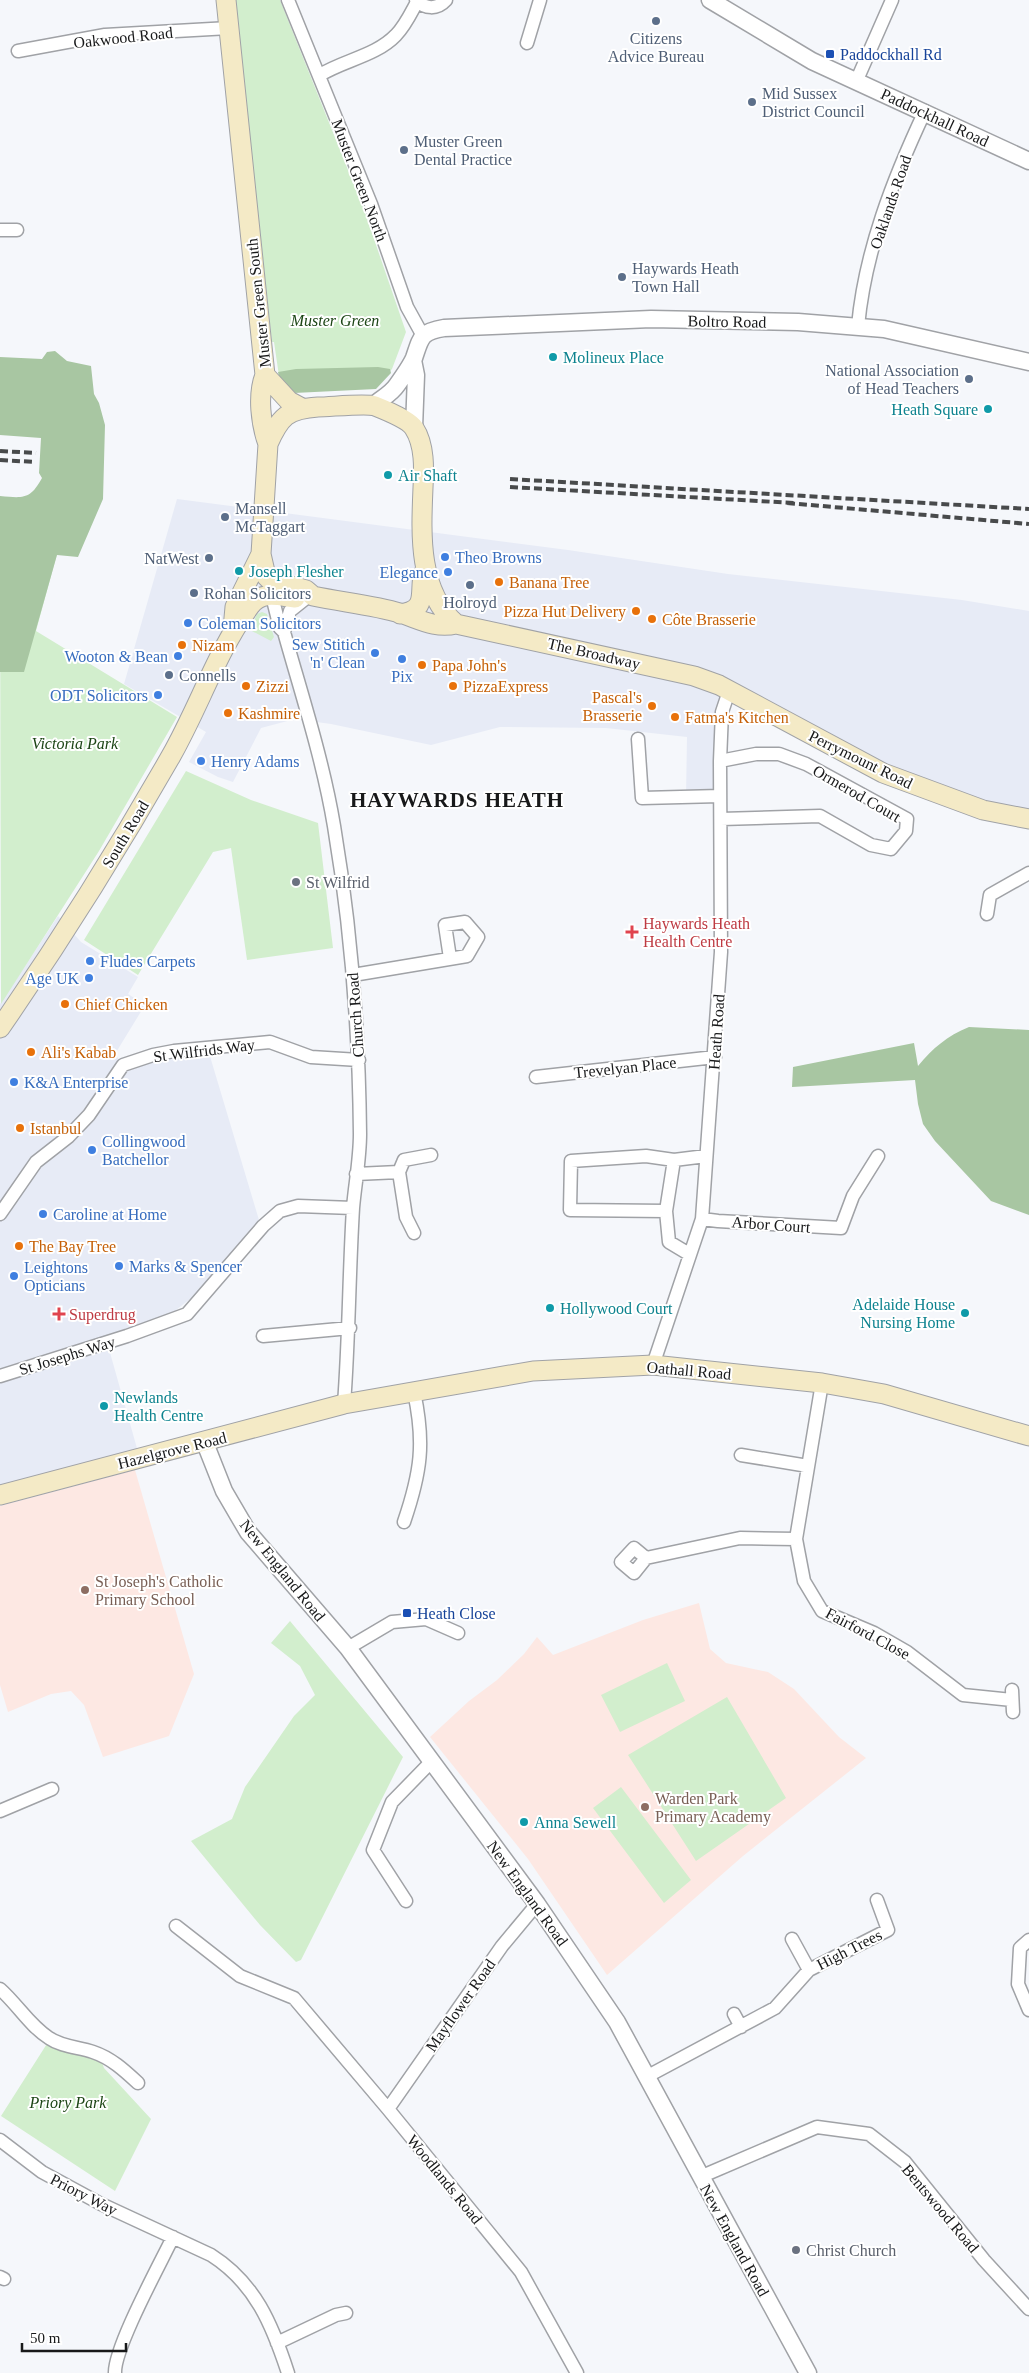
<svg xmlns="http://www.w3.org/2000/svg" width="1029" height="2373" font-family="'Times New Roman',serif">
<rect width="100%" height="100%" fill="#f5f7fb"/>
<path fill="#e7ebf6" d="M177,499L568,550L728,574L962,600L1029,611V818L883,773L729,691L720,796L686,797L687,737L606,728L500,727L431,745L331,724L295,719L261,728L233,782L218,777L189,762L206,732L124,684Z
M58,916L81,942L138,977L128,994L145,1005L115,1054L123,1065L209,1053L259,1220L195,1295L176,1310L179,1317L107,1342L140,1459L0,1495V1004Z"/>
<path fill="#fde8e3" d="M135,1470L194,1674L169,1736L103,1757L84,1705L71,1691L51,1694L8,1712L0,1685V1506Z
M699,1603L710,1649L726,1663L768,1672L794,1689L839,1737L866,1758L743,1856L607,1975L528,1859L430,1737L469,1701L497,1680L524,1654L537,1637L553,1655L643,1620Z"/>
<path fill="#d2eecd" d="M235,0H280L364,210L406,332L392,369L374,388L279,376L274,342H272Z
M0,547L57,554L36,631L177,717L99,851L1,1004Z
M262,612L267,614L274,637L271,641L250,630L257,614Z
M186,771L251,800L318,823L333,948L247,960L231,848L213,852L138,975L84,940Z
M290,1621L403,1757L301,1960L296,1962L260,1925L191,1841L232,1819L245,1787L294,1716L315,1695L300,1666L271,1643Z
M667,1663L685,1701L620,1732L601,1695Z
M727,1697L786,1798L696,1861L628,1755Z
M621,1787L691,1880L664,1903L593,1808Z
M50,2039L99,2054L104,2068L151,2119L115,2191L1,2116Z"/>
<path fill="#a8c6a2" d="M55,351L67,361L91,366L94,394L99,403L105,425L103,499L78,557L57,555L24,672H0V496C23,498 30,500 42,478L39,473L41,438L0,435V357L42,359L47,352Z
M378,367L390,369L391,373L376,389L294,393L279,376L278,372L296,369Z
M969,1027L1029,1030V1215L991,1201L935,1141L923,1124L918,1104L915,1080L792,1087L793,1067L914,1043L918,1066C933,1048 947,1036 969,1027Z"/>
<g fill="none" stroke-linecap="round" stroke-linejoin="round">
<g stroke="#a0a2a6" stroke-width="15">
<path id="minor" d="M288,0L371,204L407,307L423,336
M416,0C425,9 437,10 446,0
M527,43L540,0
M18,51L105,35L229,28
M320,75C344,60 376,56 396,35C405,26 411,13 417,2
M856,82L892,0
M0,230H17
M858,326C865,251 893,179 925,111
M270,588L280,628L284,632C302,696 323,760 334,826C351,927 359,1031 360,1134C360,1159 355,1184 353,1208C349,1274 349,1339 344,1404
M284,632L290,611L305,599
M638,739L642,798L720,796
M720,761L756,754H779L806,764L907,819L906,831L891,849L871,845L820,816L721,819
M987,914L990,895L1029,873
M353,975L467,956L478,937L465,922L445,925L450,958
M536,1077L715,1057
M399,1172L404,1160L431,1155
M356,1174L399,1172L406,1217L414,1233
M666,1211L570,1210L571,1161L646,1156L674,1160
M0,1214L36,1162L68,1137L89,1115L123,1065L153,1055L174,1051L270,1042L311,1057L359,1060
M702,1219L718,1221L841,1228L853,1196L878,1156
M689,1254L669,1242L666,1211L674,1160L706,1156
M263,1336L350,1328
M653,1365L702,1219L721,952L720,761L722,712L729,691
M0,1376L127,1336L187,1314L263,1226L280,1211L298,1206L353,1208
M822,1383L796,1539L804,1581L822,1611L874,1633L907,1652L963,1695L1012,1700
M741,1455L808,1466
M404,1522C421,1472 425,1443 414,1392
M634,1548L646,1558L634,1573L621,1562Z
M646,1558L740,1538L796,1539
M348,1648L392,1622L426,1619L458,1633
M1012,1690L1013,1712
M0,1811L52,1789
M406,1901L373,1850L392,1802L431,1762
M176,1926L240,1976L294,1998L388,2109L521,2272L577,2373
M792,1939L809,1970
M1029,1940L1020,1948L1018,1984L1029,2010
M0,1989C18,2005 29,2025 49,2038C62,2047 79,2047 93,2052C111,2058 124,2070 138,2083
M734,2014L741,2027
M646,2077L775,2008L809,1970L888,1930L877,1900
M388,2109L502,1946L537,1904
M0,2140L42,2172L101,2204L211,2255C255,2283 272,2324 288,2373
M700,2177L817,2127L869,2134L905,2162L984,2260L1029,2309
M0,2277L4,2279
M277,2343L336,2315L346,2313
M115,2373C114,2348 160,2264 173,2237"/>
</g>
<g stroke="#a0a2a6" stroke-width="19">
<path id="tertiary" d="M710,0L812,61L1029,161
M413,360L416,375L414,428
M374,405C382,398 391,394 397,385C402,378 411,365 414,358C421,338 420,332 444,328L651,319L798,322L884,329L1029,362
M205,1443L224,1491L248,1532L348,1648L537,1904L617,2022L808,2373"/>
</g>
<g stroke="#a0a2a6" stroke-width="21">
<path id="secondary" d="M226,0L265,375C257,395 261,425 268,444L261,554L235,607L233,629
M265,375L289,401L302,408
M268,444C280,417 287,409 318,407C330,407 366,403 375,406C385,410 409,420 414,428C425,445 424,469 423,488C421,534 418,591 456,624
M261,554L266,576L270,580L306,590L313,596C341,602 373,605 400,613C419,619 435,629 456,624L694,676L719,685L883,773L983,810L1029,819
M400,614C430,610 418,591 424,572
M0,1028C61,940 118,849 171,756C199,707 217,651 250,606C262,590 278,596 295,598
M0,1495L344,1404L533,1371L653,1365L822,1383L884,1394L1029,1436"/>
</g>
<use href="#minor" stroke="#fff" stroke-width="12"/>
<use href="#tertiary" stroke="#fff" stroke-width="16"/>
<use href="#secondary" stroke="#f4eac6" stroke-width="19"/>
<path stroke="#484a4b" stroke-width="4" stroke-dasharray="8 4" stroke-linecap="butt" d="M0,451L36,453
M0,460L35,462
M510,479L1029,509
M510,487L794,503
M787,503L1029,524"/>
</g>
<g fill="#5c6f8a" stroke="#fff" stroke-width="2">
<circle cx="656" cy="21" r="5"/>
<circle cx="752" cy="102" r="5"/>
<circle cx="404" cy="150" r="5"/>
<circle cx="622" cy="277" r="5"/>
<circle cx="969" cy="379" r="5"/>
<circle cx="225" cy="517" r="5"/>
<circle cx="209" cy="558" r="5"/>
<circle cx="470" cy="585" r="5"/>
<circle cx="194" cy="593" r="5"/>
<circle cx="169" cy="675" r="5"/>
</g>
<g fill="#1a4fb4" stroke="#fff" stroke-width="2">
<rect x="825" y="49" width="10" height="10" rx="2.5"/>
<rect x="402" y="1608" width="10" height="10" rx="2.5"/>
</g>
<g fill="#0f9aa8" stroke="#fff" stroke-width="2">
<circle cx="553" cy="357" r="5"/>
<circle cx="988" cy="409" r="5"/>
<circle cx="388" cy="475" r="5"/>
<circle cx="239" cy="571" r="5"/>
<circle cx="550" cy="1308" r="5"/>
<circle cx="965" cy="1313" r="5"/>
<circle cx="104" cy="1406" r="5"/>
<circle cx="524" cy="1822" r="5"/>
</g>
<g fill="#3f7fe0" stroke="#fff" stroke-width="2">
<circle cx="445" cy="557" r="5"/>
<circle cx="448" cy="572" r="5"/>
<circle cx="188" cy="623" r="5"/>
<circle cx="375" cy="653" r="5"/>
<circle cx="178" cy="656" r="5"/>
<circle cx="402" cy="659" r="5"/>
<circle cx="158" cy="695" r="5"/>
<circle cx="201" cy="761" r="5"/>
<circle cx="90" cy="961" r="5"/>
<circle cx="89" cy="978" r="5"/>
<circle cx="14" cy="1082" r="5"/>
<circle cx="92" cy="1150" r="5"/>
<circle cx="43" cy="1214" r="5"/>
<circle cx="119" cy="1266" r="5"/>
<circle cx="14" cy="1276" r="5"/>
</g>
<g fill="#e8710a" stroke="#fff" stroke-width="2">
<circle cx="499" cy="582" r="5"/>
<circle cx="636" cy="611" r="5"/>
<circle cx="652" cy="619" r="5"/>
<circle cx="182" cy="645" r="5"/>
<circle cx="422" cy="665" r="5"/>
<circle cx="246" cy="686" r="5"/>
<circle cx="453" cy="686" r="5"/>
<circle cx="652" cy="706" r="5"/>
<circle cx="228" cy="713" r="5"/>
<circle cx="675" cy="717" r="5"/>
<circle cx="65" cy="1004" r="5"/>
<circle cx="31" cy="1052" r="5"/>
<circle cx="20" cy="1128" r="5"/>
<circle cx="19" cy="1246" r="5"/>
</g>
<g fill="#6b7280" stroke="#fff" stroke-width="2">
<circle cx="296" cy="882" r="5"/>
<circle cx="796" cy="2250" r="5"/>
</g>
<g fill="#e0444e" stroke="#fff" stroke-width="2">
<path d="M629.5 924.5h5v5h5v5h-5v5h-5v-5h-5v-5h5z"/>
<path d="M56.5 1306.5h5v5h5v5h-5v5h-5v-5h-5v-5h5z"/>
</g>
<g fill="#8d6e63" stroke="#fff" stroke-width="2">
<circle cx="85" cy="1590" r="5"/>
<circle cx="645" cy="1807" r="5"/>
</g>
<g text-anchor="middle" stroke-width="4" stroke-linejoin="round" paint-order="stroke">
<g font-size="16" fill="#18191a" stroke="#fff">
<text transform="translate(123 37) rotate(-6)" y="6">Oakwood Road</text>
<text transform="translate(935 117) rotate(25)" y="6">Paddockhall Road</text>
<text transform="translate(360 180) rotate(69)" y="6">Muster Green North</text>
<text transform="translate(890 202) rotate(-71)" y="6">Oaklands Road</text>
<text transform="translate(258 303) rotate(-96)" y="6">Muster Green South</text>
<text transform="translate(727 321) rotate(1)" y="6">Boltro Road</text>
<text transform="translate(594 653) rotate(13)" y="6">The Broadway</text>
<text transform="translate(861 759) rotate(26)" y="6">Perrymount Road</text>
<text transform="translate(857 793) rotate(30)" y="6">Ormerod Court</text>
<text transform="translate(125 834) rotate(-59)" y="6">South Road</text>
<text transform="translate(355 1015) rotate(-94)" y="6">Church Road</text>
<text transform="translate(716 1032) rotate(-86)" y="6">Heath Road</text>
<text transform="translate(204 1050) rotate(-7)" y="6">St Wilfrids Way</text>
<text transform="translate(625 1067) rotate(-6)" y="6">Trevelyan Place</text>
<text transform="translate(771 1224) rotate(4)" y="6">Arbor Court</text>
<text transform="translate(67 1355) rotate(-17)" y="6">St Josephs Way</text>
<text transform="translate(689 1370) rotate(5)" y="6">Oathall Road</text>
<text transform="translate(172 1450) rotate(-14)" y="6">Hazelgrove Road</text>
<text transform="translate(283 1570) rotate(51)" y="6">New England Road</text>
<text transform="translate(868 1633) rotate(28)" y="6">Fairford Close</text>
<text transform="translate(528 1893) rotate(54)" y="6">New England Road</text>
<text transform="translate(849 1949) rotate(-27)" y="6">High Trees</text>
<text transform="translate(460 2005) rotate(-55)" y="6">Mayflower Road</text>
<text transform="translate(445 2179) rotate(51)" y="6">Woodlands Road</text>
<text transform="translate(84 2194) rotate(27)" y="6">Priory Way</text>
<text transform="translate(941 2208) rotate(50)" y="6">Bentswood Road</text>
<text transform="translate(735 2240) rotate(61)" y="6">New England Road</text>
</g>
<g font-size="16" fill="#4e5e75" stroke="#fff" text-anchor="start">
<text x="656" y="44" text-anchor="middle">Citizens<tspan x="656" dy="18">Advice Bureau</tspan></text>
<text x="762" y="99">Mid Sussex<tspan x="762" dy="18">District Council</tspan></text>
<text x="414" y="147">Muster Green<tspan x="414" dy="18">Dental Practice</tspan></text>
<text x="632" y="274">Haywards Heath<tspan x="632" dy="18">Town Hall</tspan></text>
<text x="959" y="376" text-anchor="end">National Association<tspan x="959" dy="18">of Head Teachers</tspan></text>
<text x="235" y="514">Mansell<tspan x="235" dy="18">McTaggart</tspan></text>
<text x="199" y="564" text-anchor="end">NatWest</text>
<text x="204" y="599">Rohan Solicitors</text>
<text x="470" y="608" text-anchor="middle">Holroyd</text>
<text x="179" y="681">Connells</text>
</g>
<g font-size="16" fill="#164399" stroke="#fff" text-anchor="start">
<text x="840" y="60">Paddockhall Rd</text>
<text x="417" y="1619">Heath Close</text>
</g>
<g font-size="16" font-style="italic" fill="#1c4515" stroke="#fff">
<text x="335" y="326">Muster Green</text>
<text x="75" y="749">Victoria Park</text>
<text x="68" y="2108">Priory Park</text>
</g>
<g font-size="16" fill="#0d838f" stroke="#fff" text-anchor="start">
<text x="563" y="363">Molineux Place</text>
<text x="978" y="415" text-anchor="end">Heath Square</text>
<text x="398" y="481">Air Shaft</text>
<text x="249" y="577">Joseph Flesher</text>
<text x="955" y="1310" text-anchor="end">Adelaide House<tspan x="955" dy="18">Nursing Home</tspan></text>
<text x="560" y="1314">Hollywood Court</text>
<text x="114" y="1403">Newlands<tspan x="114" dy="18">Health Centre</tspan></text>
<text x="534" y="1828">Anna Sewell</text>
</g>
<g font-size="16" fill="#366cbe" stroke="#fff" text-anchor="start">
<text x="455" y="563">Theo Browns</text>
<text x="438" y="578" text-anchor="end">Elegance</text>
<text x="198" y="629">Coleman Solicitors</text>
<text x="365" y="650" text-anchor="end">Sew Stitich<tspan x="365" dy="18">'n' Clean</tspan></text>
<text x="168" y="662" text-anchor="end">Wooton &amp; Bean</text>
<text x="402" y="682" text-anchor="middle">Pix</text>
<text x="148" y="701" text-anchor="end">ODT Solicitors</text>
<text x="211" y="767">Henry Adams</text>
<text x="100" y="967">Fludes Carpets</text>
<text x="79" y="984" text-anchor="end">Age UK</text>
<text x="24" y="1088">K&amp;A Enterprise</text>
<text x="102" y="1147">Collingwood<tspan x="102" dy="18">Batchellor</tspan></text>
<text x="53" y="1220">Caroline at Home</text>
<text x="129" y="1272">Marks &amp; Spencer</text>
<text x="24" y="1273">Leightons<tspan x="24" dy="18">Opticians</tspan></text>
</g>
<g font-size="16" fill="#c56008" stroke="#fff" text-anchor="start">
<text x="509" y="588">Banana Tree</text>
<text x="626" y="617" text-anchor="end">Pizza Hut Delivery</text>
<text x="662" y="625">Côte Brasserie</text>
<text x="192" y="651">Nizam</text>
<text x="432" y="671">Papa John's</text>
<text x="256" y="692">Zizzi</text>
<text x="463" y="692">PizzaExpress</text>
<text x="642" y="703" text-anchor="end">Pascal's<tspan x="642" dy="18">Brasserie</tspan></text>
<text x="238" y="719">Kashmire</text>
<text x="685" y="723">Fatma's Kitchen</text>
<text x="75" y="1010">Chief Chicken</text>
<text x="41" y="1058">Ali's Kabab</text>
<text x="30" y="1134">Istanbul</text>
<text x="29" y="1252">The Bay Tree</text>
</g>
<g font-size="16" fill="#5b616d" stroke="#fff" text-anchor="start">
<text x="306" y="888">St Wilfrid</text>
<text x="806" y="2256">Christ Church</text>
</g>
<g font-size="16" fill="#be3a42" stroke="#fff" text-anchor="start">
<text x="643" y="929">Haywards Heath<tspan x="643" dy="18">Health Centre</tspan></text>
<text x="69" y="1320">Superdrug</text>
</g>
<g font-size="16" fill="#785e54" stroke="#fff" text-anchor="start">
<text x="95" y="1587">St Joseph's Catholic<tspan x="95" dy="18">Primary School</tspan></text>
<text x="655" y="1804">Warden Park<tspan x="655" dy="18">Primary Academy</tspan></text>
</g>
<g font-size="21" font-weight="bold" letter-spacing="1" fill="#18191a" stroke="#fff">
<text x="457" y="807">HAYWARDS HEATH</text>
</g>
</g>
<path d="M22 2343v8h104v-8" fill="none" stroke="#18191a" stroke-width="2.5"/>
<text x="30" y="2343" font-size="15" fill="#18191a" stroke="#ffffff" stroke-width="4" paint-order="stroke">50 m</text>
</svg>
